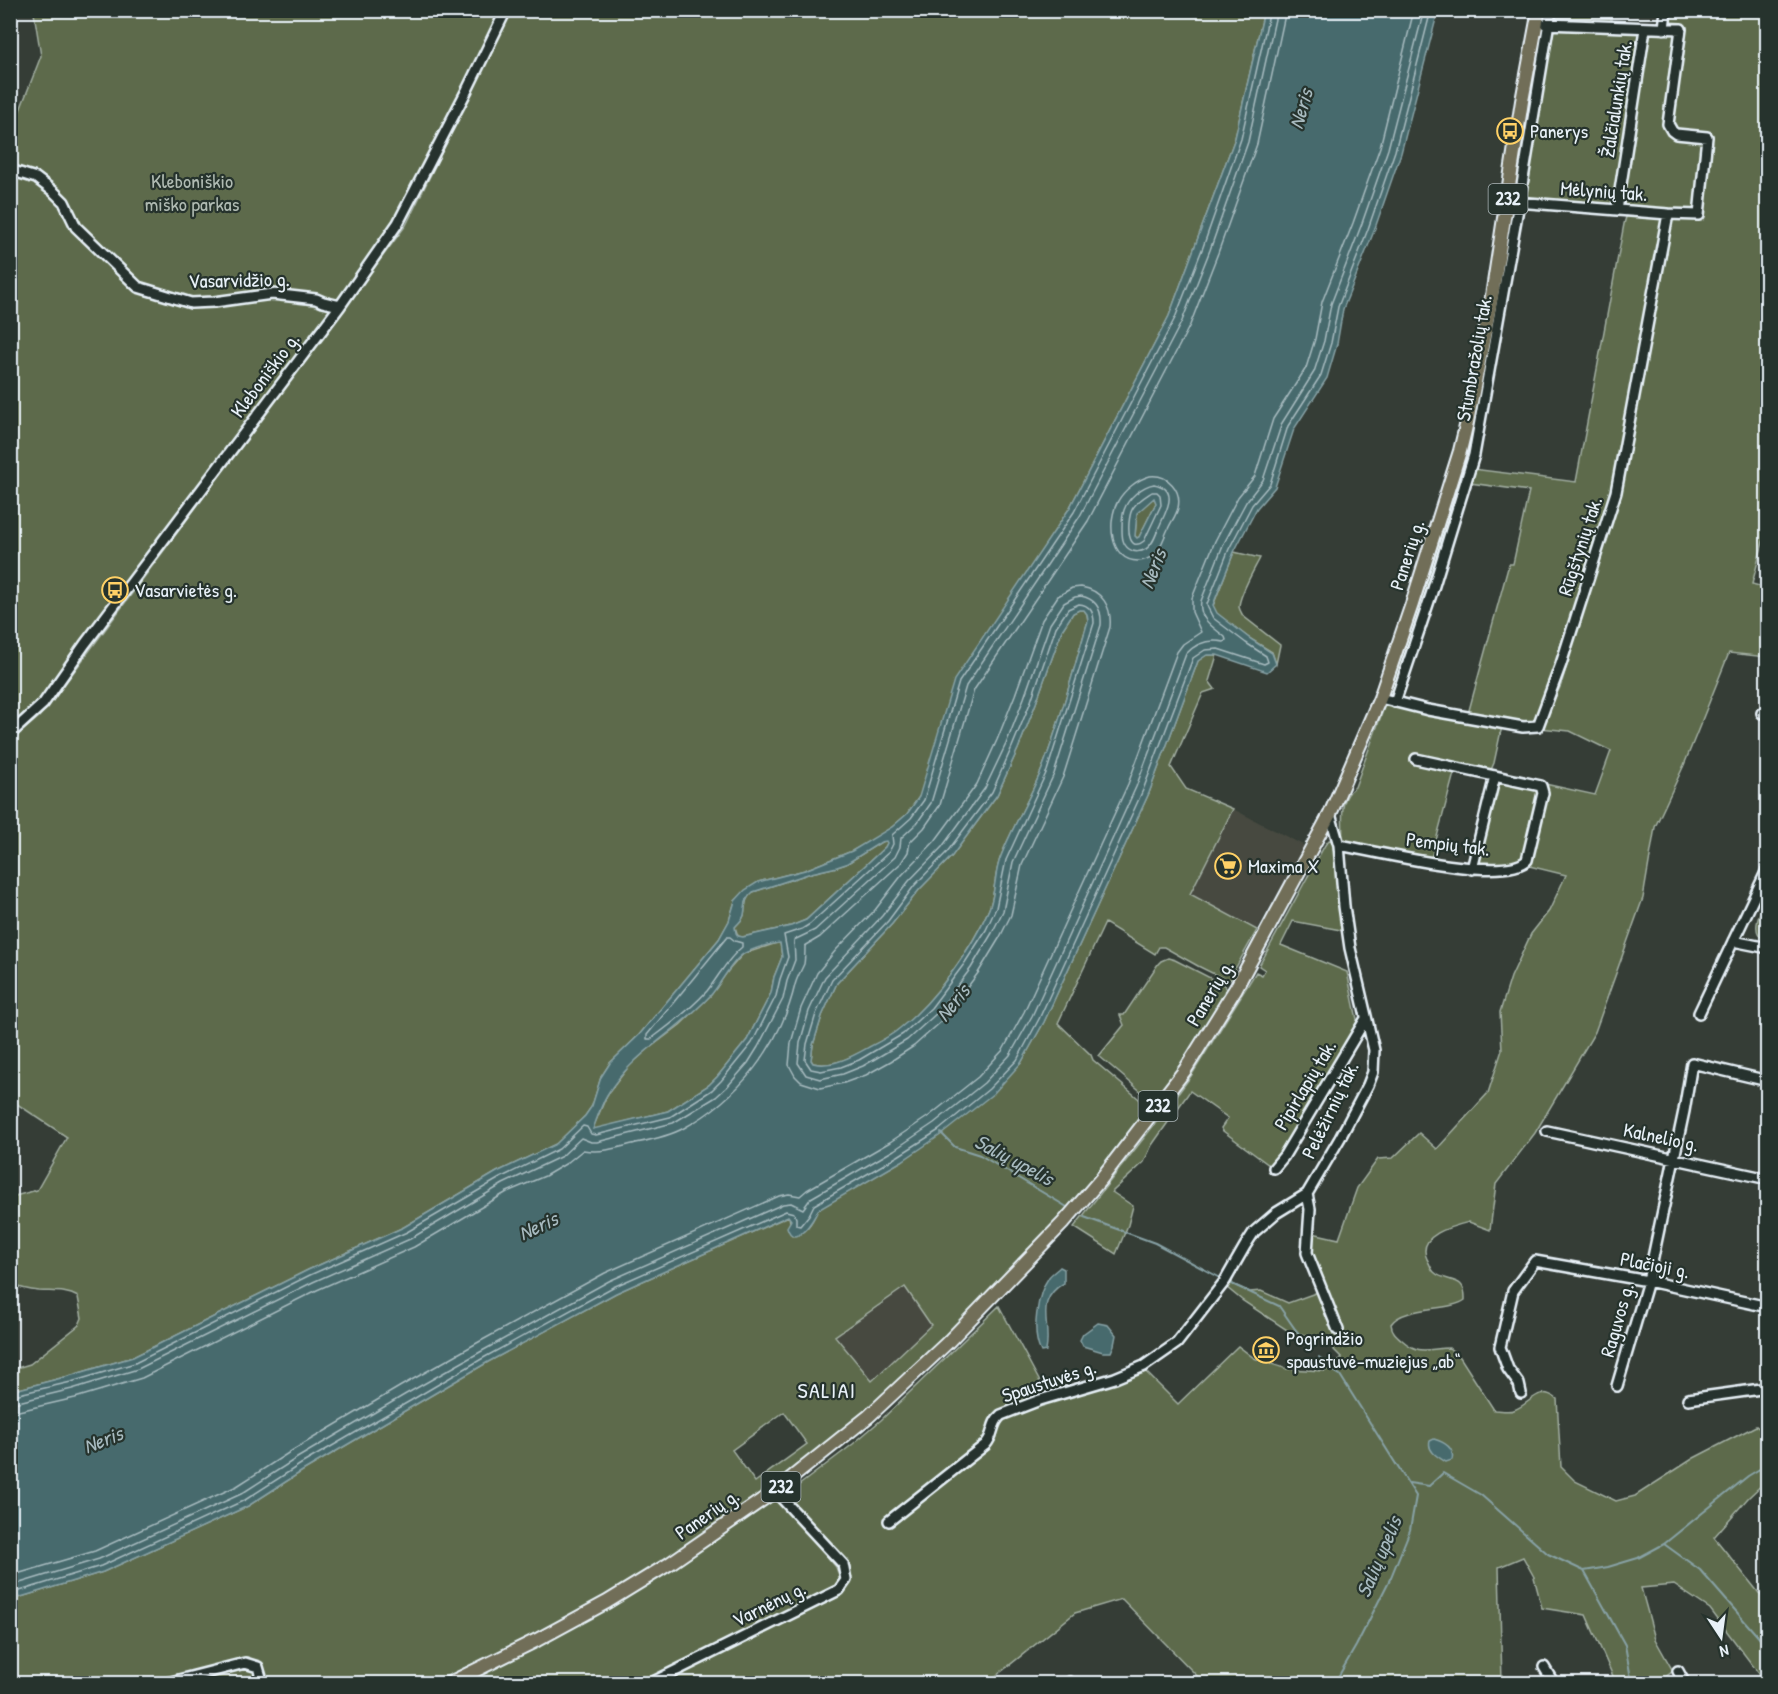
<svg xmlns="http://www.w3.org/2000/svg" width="1778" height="1694" font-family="'Patrick Hand',sans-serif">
<rect width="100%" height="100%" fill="#353d36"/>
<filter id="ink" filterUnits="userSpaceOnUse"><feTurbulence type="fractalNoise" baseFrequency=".0167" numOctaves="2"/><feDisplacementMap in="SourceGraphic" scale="12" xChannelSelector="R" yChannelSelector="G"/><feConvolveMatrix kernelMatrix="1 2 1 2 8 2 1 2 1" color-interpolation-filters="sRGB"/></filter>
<g filter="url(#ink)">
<path fill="#474a40" d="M1233,809L1305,846L1257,930L1190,894Z
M905,1287L932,1325L872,1381L835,1336Z"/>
<path fill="#5d6b4c" stroke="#a2aea2" stroke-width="1.5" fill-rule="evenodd" d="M32,11H501L459,96L395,221L320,326L92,627L44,697L11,728L10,136L41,56L34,13Z
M511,11H1264L1235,138L1169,316L1069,509L1028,571L919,797L907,814L892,827L874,839L852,851L805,870L758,882L735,901L729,921L719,939L639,1035L610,1063L601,1077L592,1106L585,1116L556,1144L497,1172L404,1227L308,1270L133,1357L69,1376L11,1391L10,1370L30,1364L79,1325L82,1318L78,1297C66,1290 53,1292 39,1291C29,1290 20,1288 11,1284V1197L37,1190L67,1137L11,1100V741L39,717L55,697L406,225Z
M1555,11H1611V24L1554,21Z
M1670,11H1767L1768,523L1752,584L1767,588V657L1729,653L1684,765L1655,827L1643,898L1595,1032L1535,1133L1496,1184L1490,1230L1469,1222C1453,1226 1416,1235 1427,1259C1429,1262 1431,1269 1434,1272C1446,1284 1466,1274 1465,1300C1451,1311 1403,1306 1391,1324C1392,1332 1396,1335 1402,1340C1420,1356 1428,1348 1449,1348L1460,1357L1494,1410C1500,1410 1508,1412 1514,1410C1531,1404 1538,1384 1557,1399L1561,1467L1575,1481L1616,1501L1635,1496L1694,1458L1756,1426L1767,1435V1480L1748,1498L1714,1537L1767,1603V1683H1766L1710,1609L1674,1585L1641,1588L1655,1639L1673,1671L1658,1683H1616L1586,1615L1542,1608L1534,1577L1523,1557L1499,1567L1502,1683H1196L1200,1679L1122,1599L1075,1613L987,1683L656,1684L842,1593L849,1574L826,1542L786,1495L853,1444L881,1420L999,1306L1047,1395L1144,1370L1178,1404L1238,1346L1254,1358L1287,1369L1325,1371L1342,1358L1320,1336L1293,1334L1243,1301L1226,1287L1233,1273L1232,1284L1250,1292L1261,1291L1288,1303L1321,1291L1307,1253L1308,1232L1339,1239L1357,1188L1378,1159L1393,1158L1419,1133L1437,1149L1488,1093L1502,1050L1500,1012L1511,977L1531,934L1549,911L1566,875L1529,866L1546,790L1545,784L1595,795L1611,751L1570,731L1539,728L1542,726L1561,685L1622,478L1671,218H1700L1711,136L1676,130L1672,126L1685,27L1668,26Z
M1551,29L1640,31L1615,208L1523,199Z
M1649,30L1675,33L1676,35L1668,129L1704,139L1696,213L1619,208Z
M1630,215L1663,218L1612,499L1561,656L1534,724L1468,714L1509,564H1513L1529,491L1470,483L1473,469L1576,482L1624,224L1626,217Z
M1466,458L1468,459L1444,544L1393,696L1391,695L1390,691L1421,600Z
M1155,498L1156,503L1139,537L1137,538L1135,536L1137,513L1151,499Z
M1234,552L1260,558C1254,570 1239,595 1239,607C1240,611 1241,612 1243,616L1280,645L1276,664L1272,652L1249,638L1216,613L1213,606Z
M1079,610H1084L1087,614L1088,621C1073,670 1061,721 1042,769C1030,798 1013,826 1001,856C994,872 996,892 989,909C972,948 934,1002 900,1029C891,1036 879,1042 869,1048C853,1056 832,1068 813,1063L811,1060L813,1045L822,1016L837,983L892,924L919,890L952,856L997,795L1018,749L1036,703L1062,630L1073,613Z
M1206,655H1217L1209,681L1215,689L1203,693L1171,767L1186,789L1233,809L1190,894L1257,930L1235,969L1231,979L1228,981L1198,966L1164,947H1159L1155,954L1105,923L1058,1023L1091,1055L1093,1060L1145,1104V1111L1110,1160L1072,1207L1009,1273L898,1384L838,1435L757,1497L664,1561L600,1600L527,1639L432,1683L11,1684V1600L103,1572L248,1506L304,1470L413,1406L488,1362L616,1293L789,1216L792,1236C805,1235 813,1222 817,1210L902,1161L1021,1063L1044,1022L1149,793L1198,661ZM905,1287L931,1325L872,1381L835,1336ZM784,1412L807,1444L755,1482L732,1450Z
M1388,704L1502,726L1494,763L1490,772L1456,766L1431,859L1342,843C1345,823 1336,801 1355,787L1385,705Z
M1499,780L1539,787L1541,792L1523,862L1477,866Z
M1329,840L1334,841L1335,845L1341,930L1293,921L1281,945L1347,972L1358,1024L1274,1165H1269L1223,1131L1221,1128L1228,1118L1190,1091L1152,1145L1144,1162L1112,1192L1133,1206L1128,1225L1116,1254L1074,1227L1169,1106L1191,1076L1256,972L1262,975L1265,970L1259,966L1325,845Z
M886,841L888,842L885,847L806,920L791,926L742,937L738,936L735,927C738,923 743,920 744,915C746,905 744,899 753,892L811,873L837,867L846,864L881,842Z
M1767,909V938L1764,939C1754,934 1756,923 1760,913Z
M780,942L782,957L774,977L771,993L747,1040L717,1077L709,1085L668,1111L592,1130L607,1095L629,1066L647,1050L680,1025L711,995L728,971L743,954Z
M1168,958L1175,960L1224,985L1226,988L1206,1029L1168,1084L1150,1099L1099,1056L1124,1025L1120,1015H1124L1158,964L1161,961Z
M776,1500L789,1512L836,1567L841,1581L837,1587L641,1683L459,1684L767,1501Z"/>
<path fill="#476b6d" stroke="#87a1a5" stroke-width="1.5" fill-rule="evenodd" d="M1264,11H1438L1401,153L1374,231L1343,309L1337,344L1327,378L1294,429L1275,487L1257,508L1234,552L1213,605L1217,613L1249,638L1272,653L1276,664L1267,672L1217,655H1207L1198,661L1149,793L1044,1022L1021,1063L994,1093L942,1134L902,1161L818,1210C814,1220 794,1251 787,1227L791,1220L788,1216L616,1293L488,1362L413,1406L304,1470L248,1506L103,1572L11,1600V1391L69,1376L133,1357L308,1270L404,1227L497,1172L556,1144L585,1116L592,1106L601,1077L610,1063L639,1035L719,939L729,921L735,901L745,890L758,882L805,870L852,851L892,827L907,814L919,797L954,680L1069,509L1169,316L1235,138ZM1154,498L1156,503L1139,537L1137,538L1135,536L1137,513ZM1079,610H1084L1087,614L1088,621C1073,670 1061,721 1042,769C1030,798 1013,826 1001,856C994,872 996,892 989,909C972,949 934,1002 900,1028C891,1036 879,1042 869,1047C853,1056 832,1068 813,1063L811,1060L813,1045L822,1016L837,983L892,924L919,890L952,856L997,795L1018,749L1036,703L1062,630L1073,613ZM886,841L887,843L885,847L806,920L791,926L743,937L738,936L736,933L735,927C738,923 743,920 744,915C746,905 744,899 753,892L811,873L837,867L846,864L881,842ZM780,943L782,957L774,977L771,993L747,1040L717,1077L709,1085L668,1111L593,1129C597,1119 601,1105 607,1095C631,1054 678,1031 710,996C721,984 731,961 745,953C755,948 769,944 780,943Z
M1060,1267L1064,1269V1283C1033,1301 1052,1324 1046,1351L1041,1352C1031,1333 1037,1294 1049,1277C1052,1273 1057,1270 1060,1267Z
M1098,1323L1108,1325L1116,1335L1114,1345L1111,1352H1103L1083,1346L1080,1340L1083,1334Z
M1434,1439C1444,1442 1455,1448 1452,1460L1446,1462C1438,1457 1427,1451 1430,1441Z"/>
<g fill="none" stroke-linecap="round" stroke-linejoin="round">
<path stroke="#a8bbc0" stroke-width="1.5" d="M1150,476C1168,474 1182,490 1178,508C1176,516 1171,522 1168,529C1164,537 1161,548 1155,554C1150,558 1144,561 1138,561C1109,561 1107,520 1118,501C1124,490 1138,479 1150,476Z
M1154,484C1180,489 1166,511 1160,525C1156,533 1154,544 1146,549C1141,552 1134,553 1129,549C1122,544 1122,536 1122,528C1122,522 1122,516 1124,510C1128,498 1142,486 1154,484Z
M1152,492H1157L1160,495L1161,505L1144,541C1125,556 1127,516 1133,508C1137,501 1146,496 1152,492Z
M1081,587C1102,590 1112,607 1110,627L1063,777L1022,865L1011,915L1000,937L978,973L943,1020L914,1046L891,1061L866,1075L844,1083L820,1088L801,1082L795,1076L789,1065L791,1043L801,1008L817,973L836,950L875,910L902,875L935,841L977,784L997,740L1015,695L1042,620L1058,596L1072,588Z
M1081,596C1096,599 1102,610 1101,625L1054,774L1013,862L1003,911L992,933L971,968L937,1013L907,1040L863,1066L843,1074L820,1079L806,1075L798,1063L800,1043L809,1011L825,977L882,916L909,881L942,847L985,788L1006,744L1024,698L1050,624L1064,603L1075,597Z
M1079,604C1091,605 1094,613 1094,623L1047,771L1006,860L996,908L986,930L964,964L931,1008L903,1034L859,1060L841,1067L821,1071L811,1069L805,1060L807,1044L816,1014L832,980L888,921L914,886L947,852L992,792L1012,747L1031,701L1056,627L1068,609Z
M727,937H730L735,941L742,943V947C727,959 719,976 707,991C691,1009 670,1025 651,1039H647V1035Z
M10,1396L71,1382L135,1363L310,1275L407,1232L500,1178L559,1149L583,1126L587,1127L591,1134L596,1135L670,1117L712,1090L721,1081L752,1043L776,996L780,979L788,957L784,935L802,929L810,924L889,852L893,844L892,835L911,818L924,800L959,682L1074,512L1175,318L1203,247L1241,139L1270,10
M10,1404L72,1389L138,1369L313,1282L410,1239L503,1184L562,1156L581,1138L591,1142H597L673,1123L716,1097L727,1087L748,1063L758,1047L783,999L787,981L795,960L794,940L815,930L895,857L900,847L901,838L917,823L931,803L966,686L1080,516L1182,321L1210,250L1248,142L1277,10
M10,1413L75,1398L142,1378L317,1290L414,1247L507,1192L545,1176L567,1163L583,1150C602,1153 617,1148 636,1143C651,1140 670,1136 684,1128C738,1099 781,1045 795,985C797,977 801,971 804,964C805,958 805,952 805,946L820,937L901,863L908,852L910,842L924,828L940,805L974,690L1088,521L1190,325L1218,253L1257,144L1286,10
M10,1576L95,1551L237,1486L293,1450L401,1386L477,1343L605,1273L779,1196L789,1194L800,1196L807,1190L890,1142L929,1116L978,1077L1003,1050L1024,1012L1128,784L1177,652L1183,644L1201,632L1192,612V598L1215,541L1238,497L1255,476L1273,419L1306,368L1315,339L1322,302L1353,223L1380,147L1414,10
M10,1586L99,1559L241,1494L297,1458L406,1394L482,1351L609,1281L783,1204L791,1203L803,1209L811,1198L894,1150L934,1123L984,1083L1010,1055L1032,1016L1136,787L1186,654C1196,643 1209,639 1224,642L1226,640L1225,637C1213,627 1198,619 1201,601L1223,545L1246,502L1263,480L1282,423L1314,372L1324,341L1331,304L1361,226L1388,149L1424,10
M10,1594L101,1566L245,1500L301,1464L410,1401L485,1357L613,1287L786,1211L794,1213L796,1218V1225L800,1226L809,1215L814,1205L898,1156L939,1130L989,1089L1017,1060L1039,1019L1143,790L1193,658L1205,650L1218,649L1264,664L1268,662L1266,656L1246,643L1213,618L1208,608L1207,604L1229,549L1252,505L1270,484L1288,426L1321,375L1331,343L1338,307L1368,229L1395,151L1431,10"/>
<path stroke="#87a1a5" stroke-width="2" d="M1364,1032L1368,1043
M941,1133L955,1147L980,1155L1067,1207
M1314,1173C1332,1138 1357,1104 1369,1066
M1084,1217L1155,1243L1222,1279
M1232,1284L1279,1306L1295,1329L1312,1349
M1319,1357L1327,1367L1340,1375L1416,1496L1410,1530L1391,1577L1356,1646L1334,1684
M1409,1483L1429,1486L1443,1473L1481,1495L1548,1554L1584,1571L1608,1567L1638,1558L1664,1544L1748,1476L1768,1464
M1664,1544L1700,1570L1768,1648
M1584,1571L1625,1645L1632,1684"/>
<g stroke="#e8f1f8" stroke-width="14">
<path id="minor" d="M1664,29L1666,10
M10,170L36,178L53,191L64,202L76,227L138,287L191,303L214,302L272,294L316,299L323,302L340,306
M1516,202L1668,214L1699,215L1707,137L1676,134L1672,131L1668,124L1681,29L1545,24
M1617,210L1645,29
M1380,698L1428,710L1523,727L1538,726L1561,664L1616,492L1668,214
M1395,702L1432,592L1474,455L1519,203L1551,10
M1762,713L1768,714
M10,734L43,704L85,644L340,306L398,223L467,90L506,10
M1339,845C1374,851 1504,884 1527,860L1543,793L1541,786L1416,759
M1472,869L1495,776
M1733,941L1768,948
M1699,1013L1768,868
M1547,1131L1768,1179
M1274,1168L1284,1156L1365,1020
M1307,1194L1310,1209L1307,1253L1338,1330
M1617,1386L1648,1281L1684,1111L1692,1063L1768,1081
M1521,1393L1519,1384L1508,1369L1500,1347L1513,1291L1535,1261L1648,1281L1768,1307
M1688,1399L1768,1388
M889,1521L985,1445C995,1435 990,1424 1001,1415L1040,1400L1115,1378L1144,1366L1177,1343L1225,1281L1245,1246L1254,1232L1276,1213L1307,1194L1340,1138L1368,1085L1373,1072L1374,1050L1350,948L1344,906L1339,845L1330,814
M1544,1667L1554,1684
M1678,1671L1685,1684
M163,1684L245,1663L258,1667L263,1684
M649,1684L839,1590L846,1580L843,1564L775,1491
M1069,1684L1070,1682"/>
</g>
<g stroke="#e8f1f8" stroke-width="16">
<path id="major" d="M448,1684L537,1640L607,1602L669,1564L775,1491L869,1416L947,1343L1063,1223L1101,1179L1185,1070L1236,988L1330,814L1380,698L1412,604L1460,451L1467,422L1492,296L1522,101L1539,10"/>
</g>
<use href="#minor" stroke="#26332d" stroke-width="9"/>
<use href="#major" stroke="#716e59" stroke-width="12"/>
</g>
</g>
<defs>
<g id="bus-ring" transform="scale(1.35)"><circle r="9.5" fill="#26332d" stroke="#ffd166" stroke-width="1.5"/><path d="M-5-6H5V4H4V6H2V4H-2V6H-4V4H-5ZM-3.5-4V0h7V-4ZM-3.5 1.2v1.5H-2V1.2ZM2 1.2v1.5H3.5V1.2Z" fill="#ffd166"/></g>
<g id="supermarket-ring" transform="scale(1.35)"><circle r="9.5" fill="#26332d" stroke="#ffd166" stroke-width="1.5"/><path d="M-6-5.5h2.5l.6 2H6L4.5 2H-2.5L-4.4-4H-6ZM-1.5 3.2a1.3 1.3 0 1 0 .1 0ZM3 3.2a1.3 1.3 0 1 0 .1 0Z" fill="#ffd166"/></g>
<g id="museum-ring" transform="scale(1.35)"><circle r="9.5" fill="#26332d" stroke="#ffd166" stroke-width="1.5"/><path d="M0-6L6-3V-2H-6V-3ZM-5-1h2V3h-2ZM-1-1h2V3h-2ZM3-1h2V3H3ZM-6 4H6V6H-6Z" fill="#ffd166"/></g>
</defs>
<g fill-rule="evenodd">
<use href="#bus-ring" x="1510" y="131"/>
<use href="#bus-ring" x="115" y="590"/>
<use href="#supermarket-ring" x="1228" y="866"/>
<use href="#museum-ring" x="1266" y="1350"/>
</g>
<g text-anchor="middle" stroke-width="4.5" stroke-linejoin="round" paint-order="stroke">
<g fill="#26332d" stroke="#aeb8bb" stroke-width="1.5">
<rect x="1488.5" y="184" width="39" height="30" rx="4.5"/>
<rect x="1138.5" y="1091" width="39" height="30" rx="4.5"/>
<rect x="761.5" y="1472" width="39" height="30" rx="4.5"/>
</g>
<g font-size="18" font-weight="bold" fill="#e8f1f8">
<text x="1508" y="205">232</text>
<text x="1158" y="1112">232</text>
<text x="781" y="1493">232</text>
</g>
<g font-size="20" fill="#e8f1f8" stroke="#26332d">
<text transform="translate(1616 99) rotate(-81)" y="7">Žalčialunkių tak.</text>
<text transform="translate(1604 191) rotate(4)" y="7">Mėlynių tak.</text>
<text transform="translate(239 280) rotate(-1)" y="7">Vasarvidžio g.</text>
<text transform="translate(1474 358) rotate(-80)" y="7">Stumbražolių tak.</text>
<text transform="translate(265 375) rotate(-53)" y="7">Kleboniškio g.</text>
<text transform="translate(1580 546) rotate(-72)" y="7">Rūgštynių tak.</text>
<text transform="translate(1407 555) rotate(-72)" y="7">Panerių g.</text>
<text transform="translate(1448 844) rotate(7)" y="7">Pempių tak.</text>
<text transform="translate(1210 993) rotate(-59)" y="7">Panerių g.</text>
<text transform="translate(1305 1085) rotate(-59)" y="7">Pipirlapių tak.</text>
<text transform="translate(1330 1110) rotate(-64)" y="7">Pelėžirnių tak.</text>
<text transform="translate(1661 1137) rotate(12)" y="7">Kalnelio g.</text>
<text transform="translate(1655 1265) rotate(11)" y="7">Plačioji g.</text>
<text transform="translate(1617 1320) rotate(-74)" y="7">Raguvos g.</text>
<text transform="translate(1049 1381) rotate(-18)" y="7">Spaustuvės g.</text>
<text transform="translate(707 1514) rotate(-35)" y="7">Panerių g.</text>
<text transform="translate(769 1604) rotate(-26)" y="7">Varnėnų g.</text>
</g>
<g font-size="20" fill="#e8f1f8" stroke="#26332d" text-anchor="start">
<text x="1530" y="138">Panerys</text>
<text x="134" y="597">Vasarvietės g.</text>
<text x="1248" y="873">Maxima X</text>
<text x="1286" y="1345">Pogrindžio<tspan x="1286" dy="23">spaustuvė-muziejus „ab“</tspan></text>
</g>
<g font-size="20" fill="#b0bbb3" stroke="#26332d">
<text x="192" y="188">Kleboniškio<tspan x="192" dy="23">miško parkas</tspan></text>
</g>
<g font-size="21" font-style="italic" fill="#a8bbc0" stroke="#26332d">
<text transform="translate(1301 109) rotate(-74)" y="7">Neris</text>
<text transform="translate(1153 569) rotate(-69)" y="7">Neris</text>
<text transform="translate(953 1003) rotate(-51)" y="7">Neris</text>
<text transform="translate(1014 1160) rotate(28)" y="7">Salių upelis</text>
<text transform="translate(538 1226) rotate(-25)" y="7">Neris</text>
<text transform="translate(103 1440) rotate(-22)" y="7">Neris</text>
<text transform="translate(1379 1557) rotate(-67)" y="7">Salių upelis</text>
</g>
<g font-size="22" letter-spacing="1.5" fill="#e8f1f8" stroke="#26332d">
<text x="827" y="1398">SALIAI</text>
</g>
</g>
<rect width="1778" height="1694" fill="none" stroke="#26332d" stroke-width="36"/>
<rect x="18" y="18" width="1742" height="1658" fill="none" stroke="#e8f1f8" stroke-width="2" filter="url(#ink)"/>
<g transform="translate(1721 1637) rotate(167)" stroke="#26332d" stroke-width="4.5" paint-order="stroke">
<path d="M0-4.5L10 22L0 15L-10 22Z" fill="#e8f1f8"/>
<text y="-9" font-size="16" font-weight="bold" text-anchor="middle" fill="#e8f1f8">N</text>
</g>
</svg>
